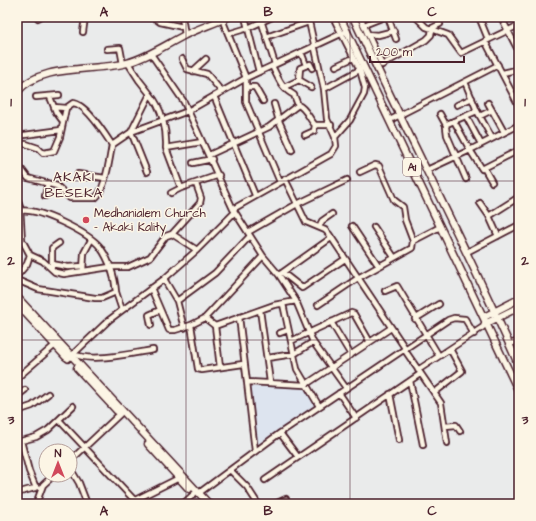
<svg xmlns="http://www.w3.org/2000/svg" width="536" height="521" font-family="'Architects Daughter',sans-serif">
<rect width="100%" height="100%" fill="#eaebeb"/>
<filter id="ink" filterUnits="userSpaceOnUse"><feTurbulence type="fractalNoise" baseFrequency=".025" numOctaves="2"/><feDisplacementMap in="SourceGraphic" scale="8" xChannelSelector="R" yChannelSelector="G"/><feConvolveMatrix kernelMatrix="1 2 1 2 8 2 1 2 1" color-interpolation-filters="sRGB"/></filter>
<g filter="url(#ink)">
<path fill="#dde4ef" d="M251,387H306L316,406L258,446Z"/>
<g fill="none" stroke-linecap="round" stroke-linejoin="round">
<g stroke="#4a1f2b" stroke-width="8">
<path id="minor" d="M153,17L160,22L183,27
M182,17L185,35
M223,17L224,24L246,78V102L280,182
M245,17L259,72
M260,17L275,64
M333,17L360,70L365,88L364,94L350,120L335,137
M360,17L382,65L426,40L431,35L432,28L440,24
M388,17L396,39
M416,17L426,27L448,35L461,53L519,25
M479,17L488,39
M501,17L519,52
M17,18L19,17
M38,18L40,17
M364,25L384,17
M83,32L85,17
M228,34L248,28L272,17
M367,34L378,35L394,31
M266,37L309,22
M485,41L519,106
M107,49L120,48L123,64
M301,52L306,65
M151,54L184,102L233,209L263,256L205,318L191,325L198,369L202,370L243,364
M182,59L187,69L207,74L222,92
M128,63L139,80L150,94L131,132L147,172
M272,66C279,79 281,88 294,95L298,105
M336,66L353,58
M193,71L206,59
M503,73L519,69
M299,80L300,68L310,64L312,68
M299,80L311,87
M465,82L477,111L492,138
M246,87H255L263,101
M284,87L299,80
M324,89L361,69
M150,94C162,108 167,130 166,148
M214,96L255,195
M36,97L59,95
M50,97L56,112L62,120
M488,103L504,132
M274,104L279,121L292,150
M457,105L472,98
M54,107L66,108
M440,114L446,125
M466,116L481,144
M480,116L492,110
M390,120L498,65
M519,125L470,150L482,169L519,150
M305,135L314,131L315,125
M17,136L61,130
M202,142L166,148L181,188L219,175
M17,144H26L38,148L43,153L54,151L60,137L66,108L73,103C86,104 105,134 112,145C110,157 105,192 95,198H70L57,186L28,178L22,170L17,169
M112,145L131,132L188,111L246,78L347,31
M209,155L269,127L298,105C306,108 309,119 315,125H331
M193,163L212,159
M484,168L492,182
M427,170L470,150L454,121
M360,172L375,165L379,166L394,200L403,207L405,220L413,241
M78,174L105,178
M285,179L306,222L325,230L329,234L405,348
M466,179L447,135L446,127L447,124L477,111
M196,184L201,198L200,203L172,234L197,250
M171,193L181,188
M45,196L48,183
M17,199L20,207L22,240L30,255L27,264L17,276
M480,203L489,216
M233,209L331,154L336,146L335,137L327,119L324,89L308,17
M20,211C37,207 89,233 100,247C109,259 115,277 116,292
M352,226L378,265
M319,227L322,221L332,214
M374,227L394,257
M248,232L297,204L347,180
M498,236L489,216L519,197
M467,252L519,225
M30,255L43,261L55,272L64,274L110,267H128L150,257L166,236L172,234
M263,256L279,275L296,301
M52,264L68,267L83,266
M52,266V248L59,243
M83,271L84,253L91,240
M283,273L302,288L345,259
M279,275L331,238
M164,279L177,301L215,273L250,236
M17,280L38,289L95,298H102L116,292L122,310
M151,288L169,330H175L191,325
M385,291L397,286L439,356
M177,301L184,328
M283,304L297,369L319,406
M318,305L358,278L412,248L413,241L440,227
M260,310L270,382
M239,317L247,382
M205,318L215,326L220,367
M415,319L439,304
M331,322L351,355
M151,325L149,315L160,310
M215,326L274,305L296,301L313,342L346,388
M280,333L288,330
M291,341L351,313L354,314L370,342
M509,344L519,341
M404,349L441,403L447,443
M74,354C91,363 134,353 153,350
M267,358L294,354L313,342
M68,359L109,320L164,279L197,250L235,212
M418,370L483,327L485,322
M17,378L55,345
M410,381L423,445
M339,393L356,418
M434,393L462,371L450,349
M390,394L399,440
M17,396L25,390
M17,411L32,406L48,394
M59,420L138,504
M445,426L456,425L460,431
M280,433L298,457
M21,441L29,471L36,488
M17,442L36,437L48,430L73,406
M255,451L247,382L305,385L391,328
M70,461L120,414
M70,468L79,483L87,504
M231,471L247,487L258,504
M265,480L420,374
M17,493L38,487
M199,493L280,433L448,320L454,318L465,319L474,334
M36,504L43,485L54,475
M127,504L179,478
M183,504L194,494
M275,504L286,499"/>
</g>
<g stroke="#4a1f2b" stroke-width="9">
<path id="major" d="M340,17L519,392
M353,17C407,134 467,248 519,366
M17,92C41,63 94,72 127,63C148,57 164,46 183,36C197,29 213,24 228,17
M17,297L209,504
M17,304L66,357
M484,317L519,299
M487,323L519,307
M77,368L117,411
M148,444L189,489"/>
</g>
<use href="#minor" stroke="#fcf5e5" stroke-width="4.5"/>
<use href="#major" stroke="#fcf5e5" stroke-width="6"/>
</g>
</g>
<path fill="none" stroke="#4a1f2b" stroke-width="1" stroke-opacity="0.55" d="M186,17V504M350,17V504M17,181H519M17,340H519"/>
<circle fill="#d1495b" stroke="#fcf5e5" stroke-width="1.5" cx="86" cy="220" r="4"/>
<g text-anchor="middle" stroke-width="3" stroke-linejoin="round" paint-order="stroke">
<rect fill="#fcf5e5" stroke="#7f5f63" stroke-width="1" x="403" y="158" width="18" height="18" rx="3"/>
<g font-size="11" font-weight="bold" fill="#4a1f2b">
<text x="412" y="171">A1</text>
</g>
<g font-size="12" fill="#4a1f2b" stroke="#fcf5e5" text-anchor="start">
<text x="94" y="217">Medhanialem Church<tspan x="94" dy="14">- Akaki Kality</tspan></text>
</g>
<g font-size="14" letter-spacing="1" fill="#4a1f2b" stroke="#fcf5e5">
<text x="74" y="181">AKAKI<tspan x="74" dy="16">BESEKA</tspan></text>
</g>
</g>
<rect width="536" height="521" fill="none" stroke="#fcf5e5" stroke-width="44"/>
<g transform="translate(58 463)"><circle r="19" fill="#fcf5e5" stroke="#b59f9b"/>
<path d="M0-3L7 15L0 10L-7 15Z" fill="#d1495b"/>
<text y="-6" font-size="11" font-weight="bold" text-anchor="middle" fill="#4a1f2b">N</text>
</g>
<path d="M370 56v6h94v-6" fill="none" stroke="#4a1f2b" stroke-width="2"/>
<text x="376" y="56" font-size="12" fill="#4a1f2b" stroke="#fcf5e5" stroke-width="3" paint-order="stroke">200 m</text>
<rect x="22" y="22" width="492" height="477" fill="none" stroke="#4a1f2b" stroke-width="1.5"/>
<g font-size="13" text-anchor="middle" font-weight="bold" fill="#4a1f2b">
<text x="104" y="16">A</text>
<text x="268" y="16">B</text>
<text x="432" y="16">C</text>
<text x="11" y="106">1</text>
<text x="525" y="106">1</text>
<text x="11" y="265">2</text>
<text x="525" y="265">2</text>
<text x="11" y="424">3</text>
<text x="525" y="424">3</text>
<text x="104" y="515">A</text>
<text x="268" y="515">B</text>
<text x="432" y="515">C</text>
</g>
</svg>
